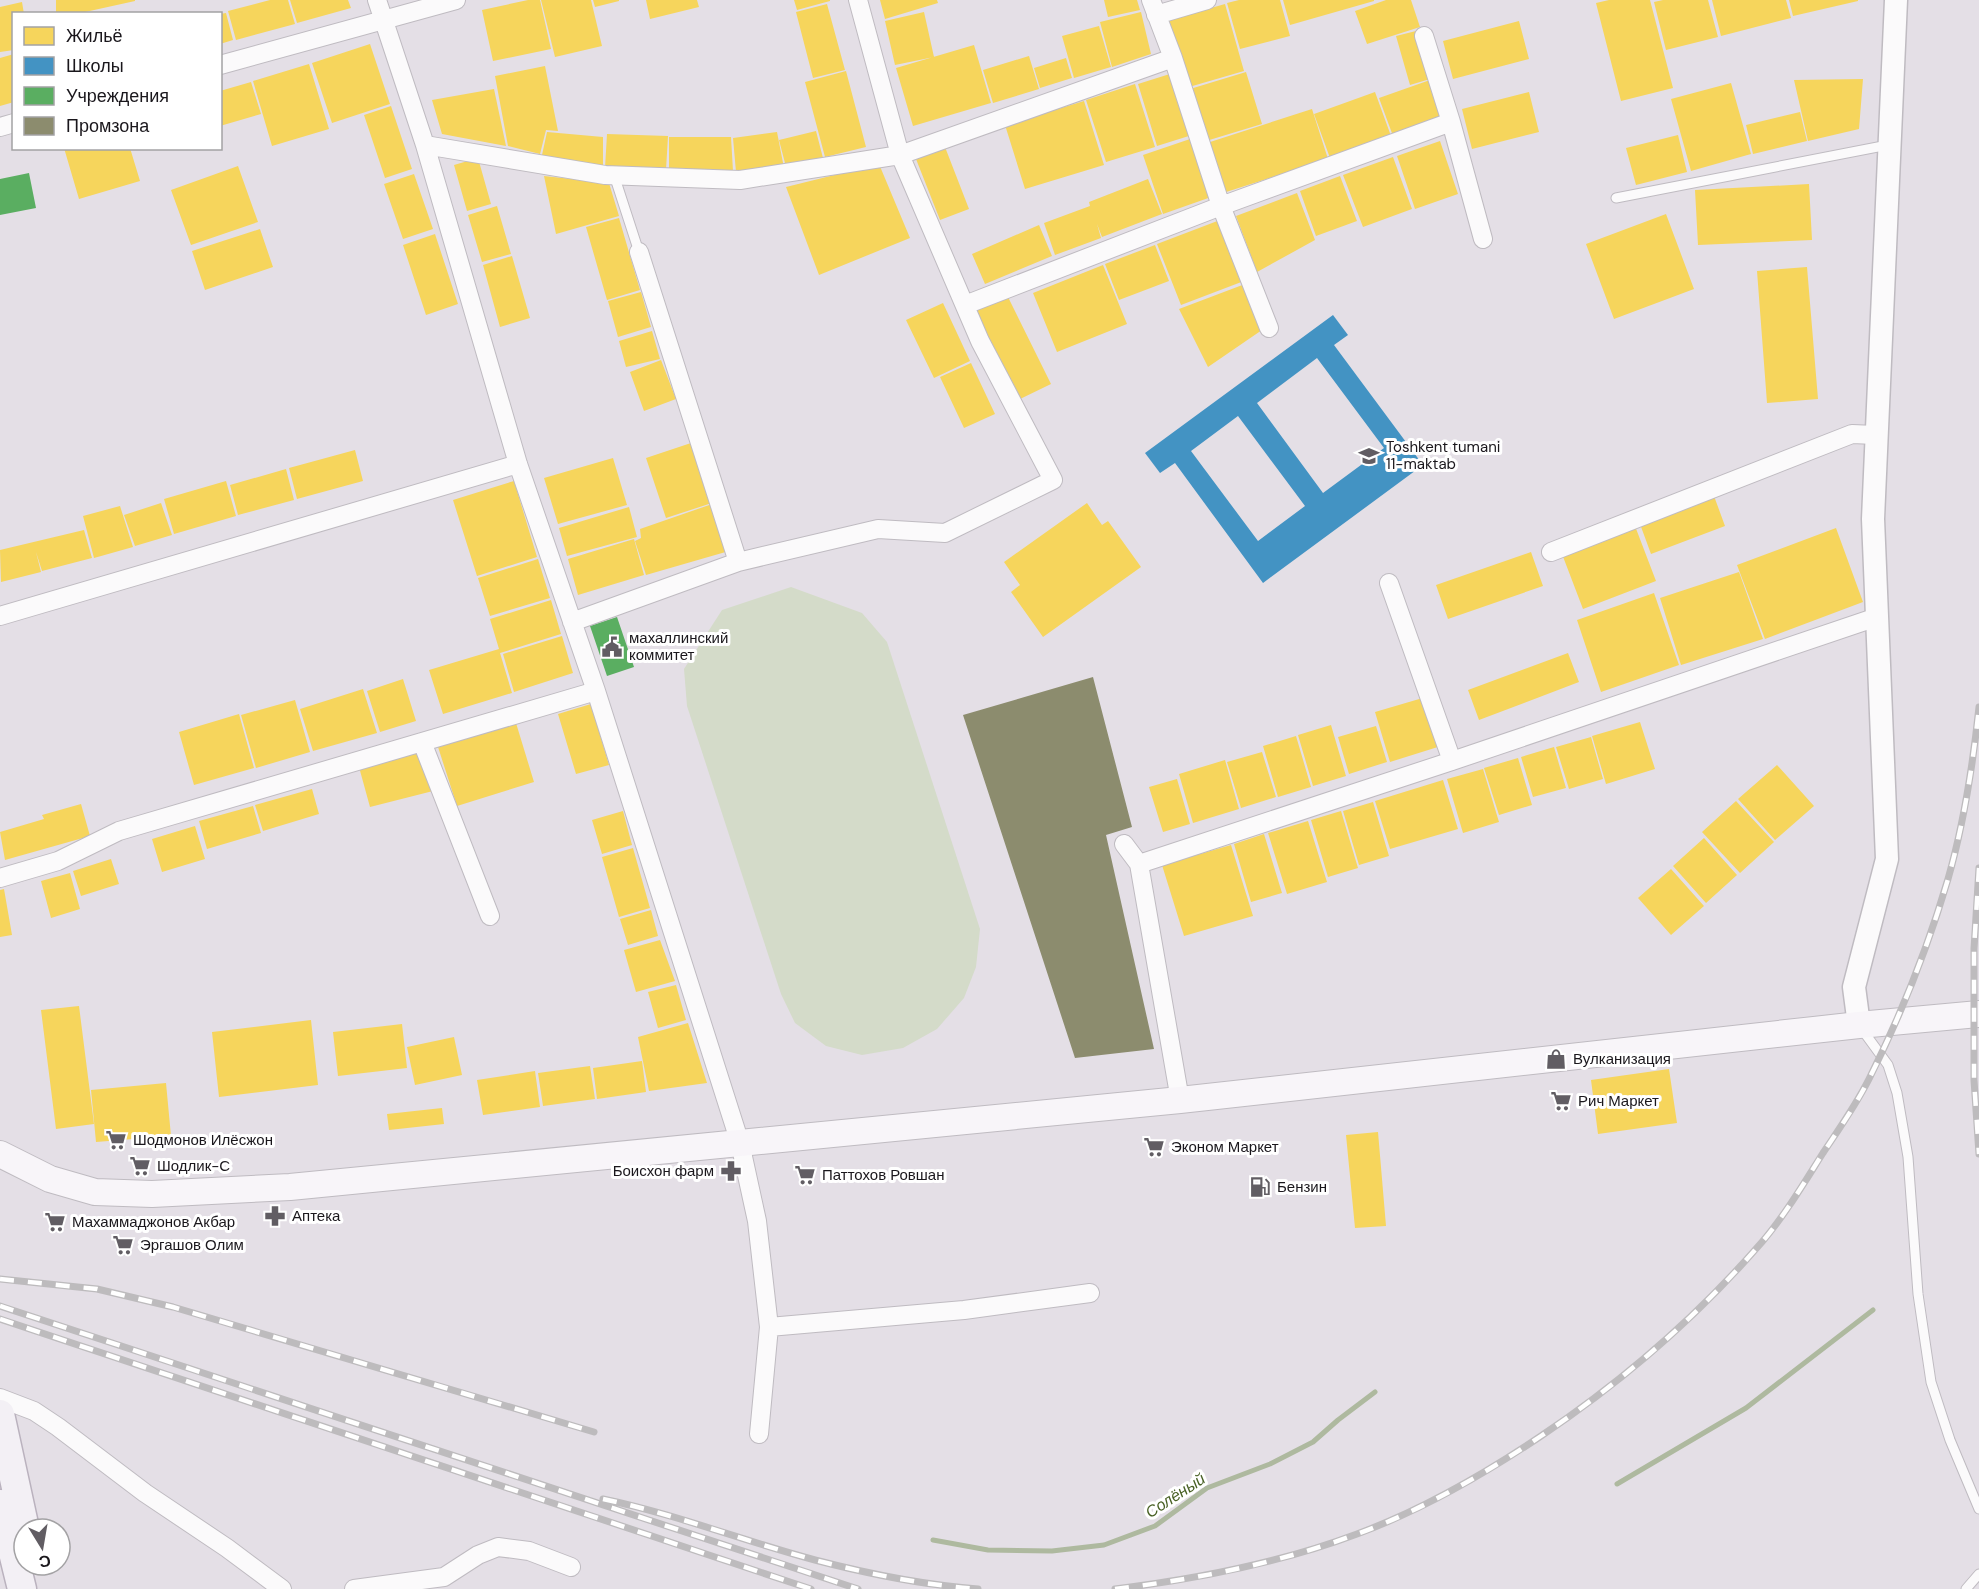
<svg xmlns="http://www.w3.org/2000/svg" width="1979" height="1589" font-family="'DM Sans',sans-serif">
<rect width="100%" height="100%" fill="#e4dfe6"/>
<path fill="#d4dbc9" d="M791,587L862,613L887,642L980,929L976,967L964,998L937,1029L903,1048L862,1055L826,1046L795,1023L781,994L687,706L684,669L722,610Z"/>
<path fill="#f6d55c" d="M56,0H135V1L76,14H56Z
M270,0H288L295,24L236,40L228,11Z
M290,0H348L351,8L297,23Z
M528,0H540L551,49L493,61L482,10Z
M541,0H591L602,46L555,57Z
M593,0H619V1L595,7Z
M646,0H697L699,7L650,19Z
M794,0H830V1L797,10Z
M880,0H937L938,3L885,19Z
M1104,0H1137L1140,10L1108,17Z
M1239,0H1280L1290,36L1240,49L1227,3Z
M1283,0H1374V1L1290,25Z
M1386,0H1411L1420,27L1367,44L1355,11Z
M1609,0H1650L1673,88L1621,101L1596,3Z
M1663,0H1708L1718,37L1666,50L1654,2Z
M1712,0H1786L1791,18L1721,36Z
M1789,0H1858V1L1793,16Z
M22,2L24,14H14V50L0,52V7Z
M827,4L845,70L813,78L796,12Z
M1225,4L1244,71L1189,87L1169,20Z
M924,12L934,57L895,65L885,21Z
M1141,12L1151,54L1112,67L1100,22Z
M226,13L233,40L220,44V14Z
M1519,21L1529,59L1453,79L1443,41Z
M1099,26L1111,67L1074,78L1062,36Z
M1416,31L1430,79L1410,85L1396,36Z
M370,44L390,104L332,123L312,63Z
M974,45L991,103L913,126L896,68Z
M14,54V102L0,106V58Z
M1029,56L1039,89L993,103L983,70Z
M1066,58L1072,78L1040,88L1034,68Z
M309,64L329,129L272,146L253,81Z
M545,66L558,131L546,130L540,154L508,146L495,76Z
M846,71L866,147L825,157L805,82Z
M1246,72L1262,124L1206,141L1190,89Z
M1173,73L1192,135L1157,146L1138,84Z
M1863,79L1859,129L1808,141L1794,80Z
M1430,80L1442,117L1393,136L1379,98Z
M251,82L261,114L220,126V91Z
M1731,83L1751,154L1691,171L1671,99Z
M1135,84L1155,147L1106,162L1086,100Z
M494,89L506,146L442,134L432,100Z
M1375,92L1391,136L1330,158L1314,114Z
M1529,92L1539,132L1472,149L1462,109Z
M1084,101L1104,165L1025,189L1005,125Z
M391,106L412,169L385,178L364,115Z
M1312,109L1328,159L1223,193L1207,143Z
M1800,112L1807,141L1753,154L1746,125Z
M816,131L823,158L786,167L779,140Z
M547,132L603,137V167L542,155Z
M777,132L784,168L736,172L733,138Z
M607,134L668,136L666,170L605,168Z
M1678,135L1687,172L1636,185L1626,148Z
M669,137H731L733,171L669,170Z
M1193,138L1214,196L1163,214L1143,155Z
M1440,141L1458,194L1415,209L1397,156Z
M945,147L969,209L940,220L916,159Z
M64,148H130L140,181L79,199Z
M1393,157L1412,209L1363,227L1343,175Z
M478,158L491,204L467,211L454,165Z
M879,164L910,238L819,275L786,187Z
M238,166L258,222L191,245L171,190Z
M414,174L433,229L403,239L384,184Z
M544,176L609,183L619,216L556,234Z
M1340,176L1357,221L1316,236L1300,191Z
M1148,179L1162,214L1102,237L1097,224L1101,238L1055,255L1044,223L1090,206L1089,202Z
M1809,184L1812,240L1698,245L1695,190Z
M1297,193L1315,240L1257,272L1236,216Z
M497,206L511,254L482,262L468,215Z
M1666,214L1694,289L1614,319L1586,244Z
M619,218L640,290L607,300L586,227Z
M1220,220L1244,281L1181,305L1157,244Z
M1039,225L1052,256L985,284L972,254Z
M260,229L273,267L205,290L192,251Z
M435,234L458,304L426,315L403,245Z
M1155,245L1169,281L1119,300L1105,264Z
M512,256L530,318L500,327L483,265Z
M1103,265L1127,324L1057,352L1033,293Z
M1807,267L1818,399L1767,403L1757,271Z
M1245,284L1262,330L1208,367L1179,309Z
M641,292L651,327L618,337L608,301Z
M1007,295L1051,384L1018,400L975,311Z
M943,303L970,361L934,378L906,320Z
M652,331L660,359L626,367L619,341Z
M661,360L676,399L644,411L630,372Z
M971,363L995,414L964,428L940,377Z
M694,442L715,502L666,518L646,458Z
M355,450L363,481L297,499L289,468Z
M613,458L627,505L558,524L544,478Z
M286,469L294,500L238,515L230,485Z
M226,481L236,516L174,534L164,499Z
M514,481L537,557L477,576L453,500Z
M1714,496L1725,526L1651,554L1640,524Z
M161,503L172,535L135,546L124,515Z
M715,503L729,551L646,575L635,541L641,538L640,529Z
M1087,503L1102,525L1108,521L1141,567L1043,637L1011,592L1020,585L1004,562Z
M120,506L133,547L94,558L83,516Z
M629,507L637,537L567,556L559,528Z
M1635,526L1656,581L1583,609L1562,554Z
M1836,528L1863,602L1765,639L1737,565Z
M84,530L92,558L42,571L36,552L41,572L1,582L0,550Z
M634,539L644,575L578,595L568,559Z
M1531,552L1543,586L1448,619L1436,585Z
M538,559L550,598L490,616L478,578Z
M1739,572L1763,639L1681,665L1660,598Z
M1654,593L1679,665L1601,692L1577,620Z
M551,600L561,634L500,653L512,693L443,714L429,670L499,649L490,619Z
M562,636L573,673L514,692L503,654Z
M1568,653L1579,682L1479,720L1468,690Z
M403,679L416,721L380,732L367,691Z
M363,689L377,733L313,751L300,709Z
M1426,697L1441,746L1390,762L1375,712Z
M295,700L310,752L256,768L241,715Z
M591,704L609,765L576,774L558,714Z
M239,714L254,768L194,785L179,732Z
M1640,722L1655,769L1606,784L1592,736Z
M516,723L534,782L457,806L438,747Z
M1331,725L1346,776L1313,786L1298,735Z
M1376,726L1387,762L1349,774L1338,737Z
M1296,736L1311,787L1278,797L1263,746Z
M1591,737L1603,779L1569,789L1556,747Z
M1554,747L1566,788L1533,797L1521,757Z
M423,751L433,791L370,807L359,767Z
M1262,752L1276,797L1241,808L1227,762Z
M1518,758L1532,805L1499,815L1484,768Z
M1225,760L1239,809L1193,823L1179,774Z
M1777,765L1814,806L1775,840L1738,799Z
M1483,769L1499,822L1463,833L1447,779Z
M1177,779L1190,824L1163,832L1149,787Z
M1443,780L1458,829L1390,849L1375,801Z
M312,789L319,814L263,831L255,805Z
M1736,801L1774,842L1740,873L1702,832Z
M1373,802L1389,856L1359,865L1343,811Z
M81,804L90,836L5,860L0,832L44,819L42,815Z
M253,806L261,833L207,849L199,821Z
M623,811L632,845L602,854L592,820Z
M1341,811L1358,868L1328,877L1311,820Z
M1308,821L1327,882L1287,894L1268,833Z
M195,826L205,859L162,872L152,839Z
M1264,834L1282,893L1251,902L1234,844Z
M1704,838L1737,875L1706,903L1673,866Z
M1231,845L1253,916L1184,936L1162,865Z
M633,848L650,908L619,917L602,857Z
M111,859L119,884L81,896L73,871Z
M1671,869L1704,906L1671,935L1638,898Z
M70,873L80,909L51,918L41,881Z
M4,889L12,935L0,937V890Z
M651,910L658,936L628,945L620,919Z
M660,940L675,981L636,992L624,950Z
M676,985L686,1020L658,1028L648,992Z
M79,1006L94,1124L56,1129L41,1010Z
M311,1020L318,1085L219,1097L212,1032Z
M688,1023L707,1083L649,1091L638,1037Z
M402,1024L407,1068L338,1076L333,1032Z
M454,1037L462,1075L415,1085L407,1047Z
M642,1061L646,1092L597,1099L593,1068Z
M590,1066L595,1099L543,1106L538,1073Z
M1669,1069L1677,1123L1598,1134L1591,1080Z
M535,1071L540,1107L483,1115L477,1080Z
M166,1083L171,1136L96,1142L91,1090Z
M442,1108L444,1124L389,1130L387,1114Z
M1378,1132L1386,1226L1355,1228L1346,1135Z"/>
<path fill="#4393c3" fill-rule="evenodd" d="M1333,315L1348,335L1334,345L1423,465L1263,583L1175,463L1160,473L1145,453ZM1317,358L1384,448L1323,493L1257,403ZM1238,416L1305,506L1258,541L1191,451Z"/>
<path fill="#5aae61" d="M29,173L36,208L0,215V179Z
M617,617L634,667L607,676L590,626Z"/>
<path fill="#8c8c6e" d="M1093,677L1132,827L1106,835L1154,1049L1075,1058L963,715Z"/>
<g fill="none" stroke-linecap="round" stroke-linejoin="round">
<path stroke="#aeb99f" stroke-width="5" d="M1617,1484L1746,1408L1873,1310
M933,1540L988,1550L1052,1551L1104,1545L1155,1526L1207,1488L1270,1464L1313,1442L1338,1420L1375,1392"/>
<g stroke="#bfbbc1" stroke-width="11">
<path id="service" d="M614,175L639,252
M1616,198L1888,145
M1861,1028L1888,1065L1897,1093L1908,1157L1918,1294L1931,1382L1950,1440L1979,1509
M1966,1589L1979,1574"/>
</g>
<g stroke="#bfbbc1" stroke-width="20">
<path id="minor" d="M377,0L425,145L518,464L596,691L740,1143L757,1221L769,1327L759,1434
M1151,0L1173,58L1221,206L1269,328
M1156,15L1207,0
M1424,36L1451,122L1483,239
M220,65L456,0
M0,127L14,123
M425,145L605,175L740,180L900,155L1173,58
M639,252L738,562
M965,305L1221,206L1451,122
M1551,552L1852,434L1875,435
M1389,583L1452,761
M0,616L518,464
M572,622L738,562L878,529L945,533L1053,480L980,341L900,155L858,0
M422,742L490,916
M1124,844L1139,864L1180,1100
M1139,864L1452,761L1877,617
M0,878L58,861L119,831L596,691
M769,1327L964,1310L1090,1293
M0,1398L34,1411L58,1427L145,1493L227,1548L282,1589
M354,1589L444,1577L478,1555L498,1547L529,1551L571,1567"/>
</g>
<g stroke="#bfbbc1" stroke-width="25">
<path id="tertiary" d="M1859,1025L1854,987L1887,859L1873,519L1896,0"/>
</g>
<g stroke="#bfbbc1" stroke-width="28">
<path id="secondary" d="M0,1154L50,1179L95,1192L152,1194L290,1187L1180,1100L1859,1025L1979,1014"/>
</g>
<g stroke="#bab2be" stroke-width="31">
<path id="primary" d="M0,1414L25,1529
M1,1504L22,1589"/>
</g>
<use href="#service" stroke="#fbfafb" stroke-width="9"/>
<use href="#minor" stroke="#fbfafb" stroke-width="18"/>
<use href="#tertiary" stroke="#fbfafb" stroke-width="22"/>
<use href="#secondary" stroke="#f8f5f9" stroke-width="26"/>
<use href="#primary" stroke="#f3f0f5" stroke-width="28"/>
<g stroke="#bdbbbd" stroke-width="7">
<path id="rail" d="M1979,868L1974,949V1080L1979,1154
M0,1279L97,1289L173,1307L594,1432
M0,1306L858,1589
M0,1319L811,1589
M603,1499C675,1514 744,1541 815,1560C869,1574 924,1585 978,1589
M1115,1589C1197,1579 1280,1563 1357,1534C1422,1510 1483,1475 1541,1436C1623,1381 1697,1317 1762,1242C1785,1215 1804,1183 1823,1153C1839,1129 1856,1105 1869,1079C1901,1015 1928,947 1948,879C1964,823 1973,764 1979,707"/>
</g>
<use href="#rail" stroke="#fff" stroke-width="4.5" stroke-dasharray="14" stroke-linecap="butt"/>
</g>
<defs>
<g id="school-bare" transform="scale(1.62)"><path d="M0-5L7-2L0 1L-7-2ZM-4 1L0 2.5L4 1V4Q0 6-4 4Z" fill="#615d63" stroke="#fff" stroke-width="2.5" paint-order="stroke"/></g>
<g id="civic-bare" transform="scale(1.62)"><path d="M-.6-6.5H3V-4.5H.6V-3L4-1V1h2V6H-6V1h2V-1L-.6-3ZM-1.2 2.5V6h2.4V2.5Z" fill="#615d63" stroke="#fff" stroke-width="2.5" paint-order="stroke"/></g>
<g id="shop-bare" transform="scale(1.62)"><path d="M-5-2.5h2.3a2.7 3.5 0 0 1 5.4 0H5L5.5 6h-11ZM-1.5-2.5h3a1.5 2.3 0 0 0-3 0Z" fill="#615d63" stroke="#fff" stroke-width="2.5" paint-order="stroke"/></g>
<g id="supermarket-bare" transform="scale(1.62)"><path d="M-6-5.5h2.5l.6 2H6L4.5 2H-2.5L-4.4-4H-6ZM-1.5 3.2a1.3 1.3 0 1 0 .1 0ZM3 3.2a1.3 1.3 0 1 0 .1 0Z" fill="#615d63" stroke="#fff" stroke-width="2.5" paint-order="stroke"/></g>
<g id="pharmacy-bare" transform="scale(1.62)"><path d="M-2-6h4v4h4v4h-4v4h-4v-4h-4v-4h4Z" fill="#615d63" stroke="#fff" stroke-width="2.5" paint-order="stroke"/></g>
<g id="fuel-bare" transform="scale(1.62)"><path d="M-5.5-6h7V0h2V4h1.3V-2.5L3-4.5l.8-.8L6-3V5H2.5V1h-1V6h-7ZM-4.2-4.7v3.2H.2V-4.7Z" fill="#615d63" stroke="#fff" stroke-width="2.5" paint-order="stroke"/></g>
</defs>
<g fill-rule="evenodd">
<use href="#school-bare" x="1369" y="456"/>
<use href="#civic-bare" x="612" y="647"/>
<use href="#shop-bare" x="1556" y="1059"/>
<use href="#supermarket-bare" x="1561" y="1101"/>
<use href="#supermarket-bare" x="116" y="1140"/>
<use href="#supermarket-bare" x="1154" y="1147"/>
<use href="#supermarket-bare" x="140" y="1166"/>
<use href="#pharmacy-bare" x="731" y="1171"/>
<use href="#supermarket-bare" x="805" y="1175"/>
<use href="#fuel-bare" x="1260" y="1187"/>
<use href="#pharmacy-bare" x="275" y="1216"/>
<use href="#supermarket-bare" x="55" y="1222"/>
<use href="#supermarket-bare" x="123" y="1245"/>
</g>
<g text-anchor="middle" stroke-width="6" stroke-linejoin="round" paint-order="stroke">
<g font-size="15" fill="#1a171c" stroke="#fff" text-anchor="start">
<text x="1386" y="452">Toshkent tumani<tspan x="1386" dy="17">11-maktab</tspan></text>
<text x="629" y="643">махаллинский<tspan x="629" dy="17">коммитет</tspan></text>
<text x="1573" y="1064">Вулканизация</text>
<text x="1578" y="1106">Рич Маркет</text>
<text x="133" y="1145">Шодмонов Илёсжон</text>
<text x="1171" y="1152">Эконом Маркет</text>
<text x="157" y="1171">Шодлик-С</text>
<text x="714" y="1176" text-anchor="end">Боисхон фарм</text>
<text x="822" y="1180">Паттохов Ровшан</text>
<text x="1277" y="1192">Бензин</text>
<text x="292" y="1221">Аптека</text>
<text x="72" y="1227">Махаммаджонов Акбар</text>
<text x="140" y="1250">Эргашов Олим</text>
</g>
<g font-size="16" font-style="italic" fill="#486024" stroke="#fff">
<text transform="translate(1175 1495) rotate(-33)" y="6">Солёный</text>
</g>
</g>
<rect x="12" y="12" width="210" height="138" fill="#ffffff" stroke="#a3a2a4" stroke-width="1.5"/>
<rect x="24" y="27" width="30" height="18" fill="#f6d55c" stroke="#a3a2a4" stroke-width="1.5"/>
<text x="66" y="42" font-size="18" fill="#1a171c">Жильё</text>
<rect x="24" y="57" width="30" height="18" fill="#4393c3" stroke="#a3a2a4" stroke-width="1.5"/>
<text x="66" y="72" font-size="18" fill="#1a171c">Школы</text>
<rect x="24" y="87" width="30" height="18" fill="#5aae61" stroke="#a3a2a4" stroke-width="1.5"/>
<text x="66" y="102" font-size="18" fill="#1a171c">Учреждения</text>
<rect x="24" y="117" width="30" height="18" fill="#8c8c6e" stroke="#a3a2a4" stroke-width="1.5"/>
<text x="66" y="132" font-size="18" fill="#1a171c">Промзона</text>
<g transform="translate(42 1547) rotate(169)"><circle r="28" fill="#ffffff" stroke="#a3a2a4" stroke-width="1.5"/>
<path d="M0-4.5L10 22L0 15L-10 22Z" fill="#615d63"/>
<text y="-9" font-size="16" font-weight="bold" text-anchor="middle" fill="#1a171c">С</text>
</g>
</svg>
